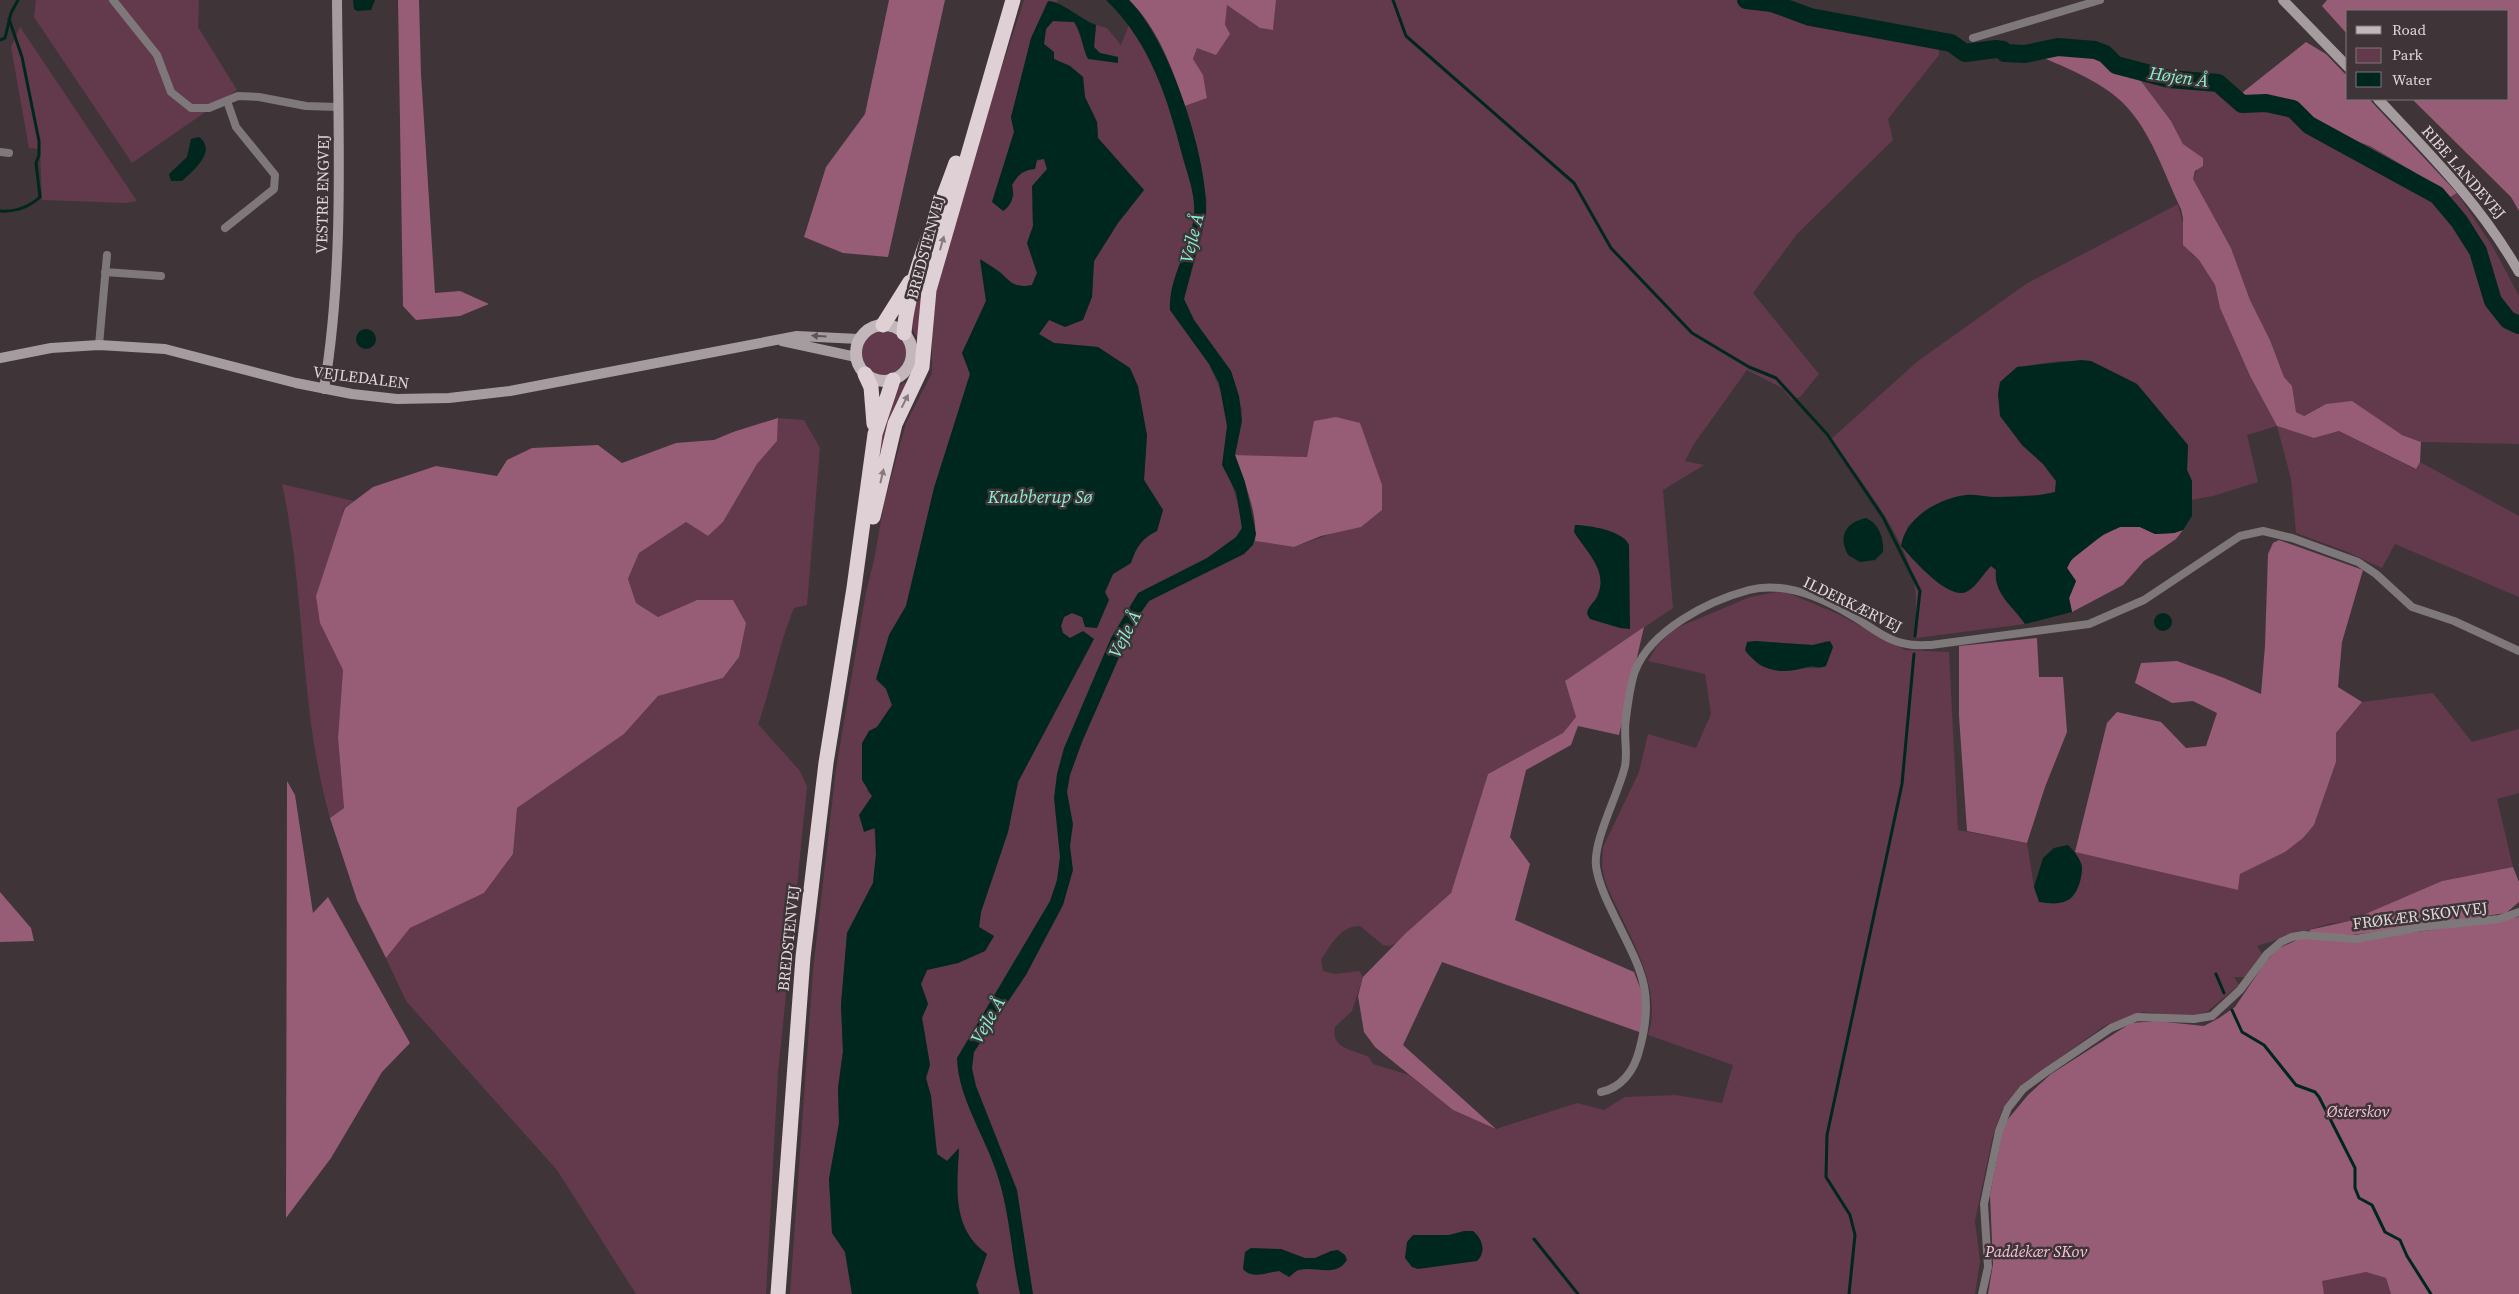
<svg xmlns="http://www.w3.org/2000/svg" width="2519" height="1294" font-family="'Source Serif 4',serif">
<rect width="100%" height="100%" fill="#3f3438"/>
<path fill="#633a4b" fill-rule="evenodd" d="M36,0H199L198,27L237,90L132,163L34,17Z
M1024,0H1057L1058,2L1048,1L1011,117L1014,132L992,202L1014,196L1012,185C1019,174 1031,160 1044,159L1047,169L1032,206L1033,226L1027,243L1037,273L1032,285C1016,288 1012,284 1001,273C995,268 987,264 980,260L986,301L962,353L970,374L934,488L906,606L889,635L886,689L892,705L877,727L869,731L867,791L872,796L876,854L873,883L847,933L841,1005L843,1051L838,1088L839,1123L829,1179L832,1233L845,1252L852,1294H790L813,970L836,769L866,592L874,560L884,504L906,423L932,373V329L938,278L980,133Z
M1276,0H1746L1772,3L1810,17L1939,41V55L1888,119L1893,140L1798,233L1753,293L1819,374L1800,397L1792,400L1782,388L1747,370L1694,444L1685,461L1704,465L1663,490L1673,608L1565,681L1576,717L1563,733L1488,774L1451,893L1398,942L1390,946L1383,945L1360,926C1340,926 1331,945 1321,960L1323,971L1335,974L1359,971L1363,977L1352,1011L1335,1027C1330,1049 1354,1050 1369,1057L1373,1064L1409,1075L1453,1110L1496,1129L1577,1103L1604,1110L1625,1097L1676,1095L1722,1103L1733,1065L1648,1035C1665,985 1623,927 1605,881L1602,867L1603,847L1639,772L1648,734L1696,748L1711,714L1705,674L1648,661L1657,646L1674,629L1750,597L1783,591L1838,614L1905,650L1949,652L1958,830L2027,843L2034,887L2082,867L2075,852L2238,890L2240,874L2285,852L2314,825L2336,762V733L2362,702L2433,693L2472,742L2519,729V793L2497,799L2513,867L2442,881L2349,921L2328,924L2257,946L2262,954L2245,977H2234L2239,985L2208,1011L2190,1017L2143,1012L2106,1025L2024,1083L2002,1110L1993,1135L1975,1221L1980,1261L1975,1294H979L976,1285L987,1254C952,1229 957,1188 959,1149L947,1161L937,1154L931,1096L926,1078L930,1065L922,1017L928,1004L921,984L927,970L958,963L985,951L994,936L979,927L981,912L1008,832L1018,782L1094,639L1070,638L1063,633L1061,626L1064,617L1072,613L1082,617L1105,592L1113,574L1131,563C1136,547 1142,538 1157,531L1163,510L1144,480L1147,435L1102,350L1098,347L1054,343L1039,334L1049,320L1092,297L1094,261L1118,223L1144,190L1098,138L1097,122L1085,97L1083,77L1070,66L1054,59L1053,52L1044,44L1046,29L1053,21L1074,22C1081,34 1082,47 1089,59L1118,57L1100,53L1094,47L1096,25L1107,28L1121,45L1129,25C1159,65 1172,115 1184,162C1189,178 1195,197 1194,214C1192,247 1168,277 1170,310L1209,364L1223,396L1227,426L1226,447L1228,474L1239,506L1242,530L1255,541L1294,547L1339,531L1314,421L1308,457L1235,455L1242,410L1231,371L1194,320L1184,299L1202,235L1207,201L1185,106L1207,98L1203,75L1193,60L1197,48L1225,25L1227,5L1260,28L1273,29ZM1754,641L1813,645L1826,641L1833,647L1826,666L1821,668L1770,669L1759,665L1746,652Z
M20,27L137,201L125,203L42,200L40,149L29,148L11,47Z
M2129,65L2184,78L2218,80L2242,99L2282,100L2330,132L2370,146L2414,172L2447,199L2457,193L2493,247L2519,296V444L2421,442L2402,435L2388,427L2326,404L2303,416L2296,412L2292,386L2284,377L2270,340L2250,300L2231,248L2193,179L2203,158L2183,144L2171,121Z
M2178,204L2191,254L2199,260L2215,285L2220,308L2250,376L2277,426L2314,438L2339,431L2415,469L2420,462L2519,516V597L2395,544L2382,568L2345,551L2296,533L2291,479L2277,426L2247,435L2258,482L2213,496L2191,500L2192,481L2187,470L2188,445L2137,384L2091,361H2059L2017,367L2022,445L2043,464L2056,481L2055,492L2041,495L1992,497L1966,495L1927,509L1907,527L1909,555L1912,559L1970,589L1991,566L1996,570L2025,624L1916,638C1915,622 1917,604 1915,588C1906,535 1861,482 1831,439L1918,361L2026,284Z
M931,253L935,255L918,340L911,326V308Z
M862 353a22 22 0 1 1 44 0a22 22 0 1 1-44 0Z
M904,382L908,386L884,451L880,450C883,427 883,397 904,382Z
M778,418L804,420L820,448L807,605L794,608C778,646 772,686 758,724L800,771L807,787L778,1073L766,1294H636L557,1170L406,1001L386,958L410,928L484,893L513,854L517,808L624,734L658,696L723,678L739,657L697,600L658,617L636,603L628,580L639,553L686,522L708,536L723,522L757,464L777,441Z
M282,484L354,501L344,508L320,623L343,670L338,738L344,808L330,818C299,709 306,594 282,484Z
M2366,1272L2386,1278L2391,1294H2324L2321,1281L2344,1275Z"/>
<path fill="#975d76" d="M398,0H419L421,74L435,293L460,291L489,304L460,316L416,320L403,306Z
M889,0H945L888,257L843,253L804,237L826,167L865,114Z
M1129,0H1276L1273,30L1260,28L1227,5L1225,25L1230,34L1216,55L1197,48L1193,59L1203,75L1207,98L1185,106C1173,70 1158,28 1129,0Z
M2327,0H2519V211L2511,197L2412,99H2508V11H2348V35L2322,6Z
M2306,42L2326,54L2348,77V99H2369L2457,193L2447,199L2414,172L2370,146L2330,132L2282,100L2248,101L2238,96Z
M2064,44H2087L2129,65L2171,121L2183,144L2203,158V166L2195,171L2193,179L2231,248L2250,300L2270,340L2284,377L2292,386L2296,412L2304,416L2326,404L2352,401L2402,435L2421,442L2420,462L2416,469L2339,431L2314,438L2277,426L2250,376L2220,308L2215,285L2199,260L2183,245V218L2181,209C2164,174 2151,130 2122,102C2100,81 2067,68 2039,56Z
M1336,417L1360,423L1382,485V510L1361,527L1321,536L1294,547L1255,541C1258,512 1244,482 1235,455L1307,457L1314,421Z
M778,418L777,441L757,464L723,522L708,536L686,522L639,553L628,579L636,603L658,617L697,600H733L746,623L739,657L723,678L658,696L624,734L517,808L513,854L484,893L410,928L386,958L357,900L330,818L344,808L338,738L343,670L320,623L316,596L345,508L373,487L436,466L497,476L507,460L532,448L598,445L622,463L676,443L714,440L733,432Z
M2120,527H2140L2155,534L2174,533L2183,530L2176,539L2144,561L2123,585L2072,612L2069,598L2076,581L2067,568C2076,549 2102,535 2120,527Z
M2279,540L2363,570L2342,642L2338,687L2362,702L2336,733V762L2314,825L2303,838L2285,852L2240,874L2238,890L2075,852L2107,723L2117,712L2161,722L2186,748L2206,746L2217,713L2193,701L2172,703L2135,683L2141,663L2177,661L2224,678L2261,694L2265,646L2268,554L2273,543Z
M1644,627L1619,735L1578,726L1571,745L1526,770L1510,837L1530,864L1515,920L1634,972L1645,1000L1642,1033L1442,962L1403,1045L1496,1129L1453,1110L1375,1047L1364,1032L1358,996L1363,977L1406,933L1451,893L1488,774L1563,733L1576,717L1565,681Z
M2037,638L2039,677H2063L2067,732L2045,787L2027,843L1967,831L1959,716V646Z
M287,781L295,795L313,913L328,897L410,1043L382,1072L331,1158L286,1218Z
M2513,867L2519,882V902L2506,913L2352,935L2312,933L2309,930L2349,921L2442,881Z
M0,892L31,928L34,941L0,942Z
M2519,917V1294H2391L2386,1278L2366,1272L2322,1281L2324,1294H1988L1993,1264L1990,1195L2004,1124L2028,1095L2051,1074L2131,1023L2156,1021L2204,1026L2219,1018L2235,1007L2264,964L2277,949L2299,939L2410,933Z"/>
<path fill="#00271d" d="M353,0H375L371,10L357,11L354,9Z
M1106,0H1129C1169,39 1209,159 1206,215L1184,299L1194,320L1231,371L1239,396L1242,421L1235,455L1245,482L1256,534L1253,545L1244,554L1149,601L1135,621L1082,742L1070,775L1067,792L1073,824L1070,846L1073,870L1063,905L1026,975L974,1052L972,1068L976,1086L1017,1190L1033,1294H1020C1011,1253 1010,1213 997,1174C985,1136 958,1098 957,1058L1050,901L1057,880L1060,857L1054,798L1057,774L1064,748L1111,638L1138,593L1207,558L1236,537L1242,528L1236,492L1222,465L1227,426L1219,383L1209,364L1170,310C1168,277 1192,247 1194,214C1196,196 1188,176 1183,158C1168,100 1151,43 1106,0Z
M1048,1C1065,3 1078,18 1096,25L1094,47L1100,53L1118,57V63L1088,59C1082,47 1082,33 1074,22L1053,21L1046,29L1044,44L1054,52V59L1070,66L1083,77L1085,97L1097,122L1098,138L1144,190L1118,223L1094,261L1092,297L1083,320L1065,327L1049,320L1039,334L1054,343L1098,347L1130,368L1138,386L1147,435L1144,480L1163,510L1157,531C1142,538 1136,547 1131,563L1113,574L1105,592L1109,600L1097,628L1085,627L1082,617L1072,613L1064,617L1061,626L1063,633L1070,638L1083,631L1094,639L1018,782L1008,832L981,912L979,927L994,936L985,951L958,963L927,970L921,984L928,1004L922,1018L930,1065L926,1078L931,1096L937,1154L947,1161L959,1148C957,1187 951,1229 987,1254L976,1285L979,1294H852L845,1252L832,1233L829,1179L839,1123L838,1088L843,1051L841,1005L847,933L873,883L876,854L875,828L864,832L859,815L872,796L862,780V743L869,731L877,727L892,705L886,689L876,679L889,635L906,606L934,488L970,374L962,353L986,301L980,259C987,264 995,268 1001,273C1012,284 1016,288 1032,285L1037,273L1027,243L1033,226L1032,186L1047,169L1044,159L1037,160L1035,169C1023,170 1018,175 1012,185C1014,195 1013,205 1003,211L992,202L1014,132L1011,117L1031,38Z
M199,137C218,151 192,172 182,181H171L169,174L187,157L191,139Z
M356 339a10 10 0 1 1 20 0a10 10 0 1 1-20 0Z
M2081,360L2091,361L2137,384L2188,445L2187,470L2192,481V516L2183,530L2174,533L2155,534L2140,527H2120L2104,534L2071,560L2067,568L2076,581L2069,598L2072,612L2025,624C2013,606 1993,594 1996,570L1991,566C1983,574 1974,591 1963,593C1943,595 1913,559 1901,546C1905,518 1939,498 1966,495C1975,494 1985,497 1993,497C2014,497 2035,497 2055,492L2056,481L2043,464L2022,445L2000,416L1998,394L2000,382L2017,367Z
M1866,518C1879,523 1884,539 1883,552L1875,560L1860,562L1848,555C1838,536 1845,523 1866,518Z
M1575,525C1589,525 1624,531 1629,545L1630,629L1620,628L1590,619L1587,614C1587,606 1596,602 1598,594C1608,571 1586,551 1574,532Z
M2154 622a9 9 0 1 1 18 0a9 9 0 1 1-18 0Z
M1754,641L1813,645L1830,641L1833,647L1826,666C1819,669 1813,665 1807,667C1782,675 1761,672 1745,650L1747,642Z
M2068,845C2073,850 2082,860 2082,868C2082,879 2077,897 2066,901C2057,905 2048,903 2039,902L2034,887L2043,858L2054,848Z
M1464,1231H1473C1482,1238 1487,1252 1477,1261L1418,1269L1412,1267L1405,1258L1407,1242L1413,1235H1449Z
M1251,1248L1281,1249L1305,1258H1315L1331,1251L1338,1250L1345,1255L1347,1260C1336,1278 1315,1266 1299,1270C1295,1271 1292,1275 1289,1277L1279,1271C1268,1272 1252,1280 1243,1269L1245,1252Z"/>
<g fill="none" stroke-linecap="round" stroke-linejoin="round">
<path stroke="#00271d" stroke-width="3" d="M1393,0L1406,36L1574,183L1611,248L1692,333L1749,367L1776,378L1827,434L1883,517L1920,591L1915,636
M0,40L5,38L11,13L18,0
M0,211C15,212 29,207 40,197L36,163L39,155V141L22,57L9,19
M2216,974L2224,993
M2232,1010L2242,1032L2264,1045L2296,1085L2315,1092L2319,1097L2355,1168V1188L2359,1198L2372,1205L2385,1232L2400,1240L2407,1256L2431,1294
M1534,1239L1578,1294
M1849,1294L1855,1235L1850,1215L1826,1177L1827,1135L1902,784L1914,654"/>
<path stroke="#00271d" stroke-width="18" d="M1746,0L1772,3L1810,17L1951,43L1965,53L1996,49L2003,50L2005,53L2025,54L2058,47L2095,50L2105,54L2116,65L2169,79L2218,83L2242,104L2266,103L2293,109L2309,125L2437,195L2459,221L2478,251L2493,301L2508,320L2519,325"/>
<path stroke="#7e787a" stroke-width="8" d="M113,0L157,55L171,92L191,108H209L238,96L259,97L306,106L338,107
M1973,38L2100,0
M0,152L9,153
M225,228L274,189L275,175L236,127L227,101
M105,272L161,276
M99,345L107,255
M1601,1092C1621,1088 1634,1071 1639,1051C1657,988 1638,966 1612,911C1605,897 1598,881 1596,866C1593,840 1619,793 1625,766C1628,751 1623,734 1626,718C1628,703 1630,685 1635,671C1651,630 1708,601 1749,590C1784,581 1821,597 1851,615C1869,625 1886,641 1907,644C1915,646 1924,645 1931,645L2089,624L2144,600L2240,536L2263,531L2292,538L2358,562L2376,574L2412,607L2454,621L2519,651
M1982,1294L1988,1267L1984,1204L1999,1131L2008,1108L2023,1089L2046,1072L2111,1028L2137,1017L2194,1019L2212,1016L2240,990L2267,954L2281,942L2292,937L2304,935L2356,939L2422,927L2499,919L2519,912"/>
<path stroke="#a59c9f" stroke-width="10" d="M2283,0L2348,67
M2378,99C2430,154 2481,205 2519,272
M782,341L856,357
M0,358L51,348L99,345L165,349L296,383L352,394L397,399L449,398L510,391L797,336L859,339
M324,389C345,264 338,126 337,0"/>
<path stroke="#c3b7bc" stroke-width="12" d="M856 353a28 28 0 1 1 56 0a28 28 0 1 1-56 0Z"/>
<path stroke="#dfd0d5" stroke-width="15" d="M883,325L910,282
M904,333C908,280 938,214 956,163
M865,374L871,387L874,424
M873,517L895,424L922,367L929,290L1013,0
M778,1294L803,957L826,763L854,588L875,434L893,380"/>
</g>
<defs><path id="oneway-solid" d="M-6-.8H1V-3.2L6.5 0L1 3.2V.8H-6Z" transform="scale(1.25)"/></defs>
<g fill="#877a7f">
<use href="#oneway-solid" transform="translate(942 243) rotate(-74)"/>
<use href="#oneway-solid" transform="translate(905 401) rotate(-63)"/>
<use href="#oneway-solid" transform="translate(882 476) rotate(-77)"/>
</g>
<use fill="#5e5357" href="#oneway-solid" transform="translate(819 336) rotate(-176)"/>
<g text-anchor="middle" stroke-width="5" stroke-linejoin="round" paint-order="stroke">
<g font-size="16" fill="#dfd8db" stroke="#3f3438">
<text transform="translate(2464 172) rotate(49)" y="6">RIBE LANDEVEJ</text>
<text transform="translate(322 194) rotate(-89)" y="6">VESTRE ENGVEJ</text>
<text transform="translate(925 247) rotate(-75)" y="6">BREDSTENVEJ</text>
<text transform="translate(361 377) rotate(7)" y="6">VEJLEDALEN</text>
<text transform="translate(1853 604) rotate(26)" y="6">ILDERKÆRVEJ</text>
<text transform="translate(2420 915) rotate(-7)" y="6">FRØKÆR SKOVVEJ</text>
<text transform="translate(788 938) rotate(-84)" y="6">BREDSTENVEJ</text>
</g>
<g font-size="16" font-style="italic" fill="#f7c1d7" stroke="#3f3438">
<text x="2358" y="1117">Østerskov</text>
<text x="2036" y="1257">Paddekær SKov</text>
</g>
<g font-size="18" font-style="italic" fill="#86f2d0" stroke="#3f3438">
<text transform="translate(2179 77) rotate(8)" y="6">Højen Å</text>
<text transform="translate(1192 238) rotate(-76)" y="6">Vejle Å</text>
<text x="1040" y="503">Knabberup Sø</text>
<text transform="translate(1125 634) rotate(-63)" y="6">Vejle Å</text>
<text transform="translate(988 1020) rotate(-60)" y="6">Vejle Å</text>
</g>
</g>
<rect x="2346" y="10" width="162" height="90" fill="#3f3438" stroke="#7f7679"/>
<rect x="2356" y="26" width="25" height="8" fill="#c3b7bc" stroke="#7f7679"/>
<text x="2392" y="35" font-size="15" fill="#dfd8db">Road</text>
<rect x="2356" y="48" width="25" height="15" fill="#633a4b" stroke="#7f7679"/>
<text x="2392" y="60" font-size="15" fill="#dfd8db">Park</text>
<rect x="2356" y="72" width="25" height="15" fill="#00271d" stroke="#7f7679"/>
<text x="2392" y="85" font-size="15" fill="#dfd8db">Water</text>
</svg>
